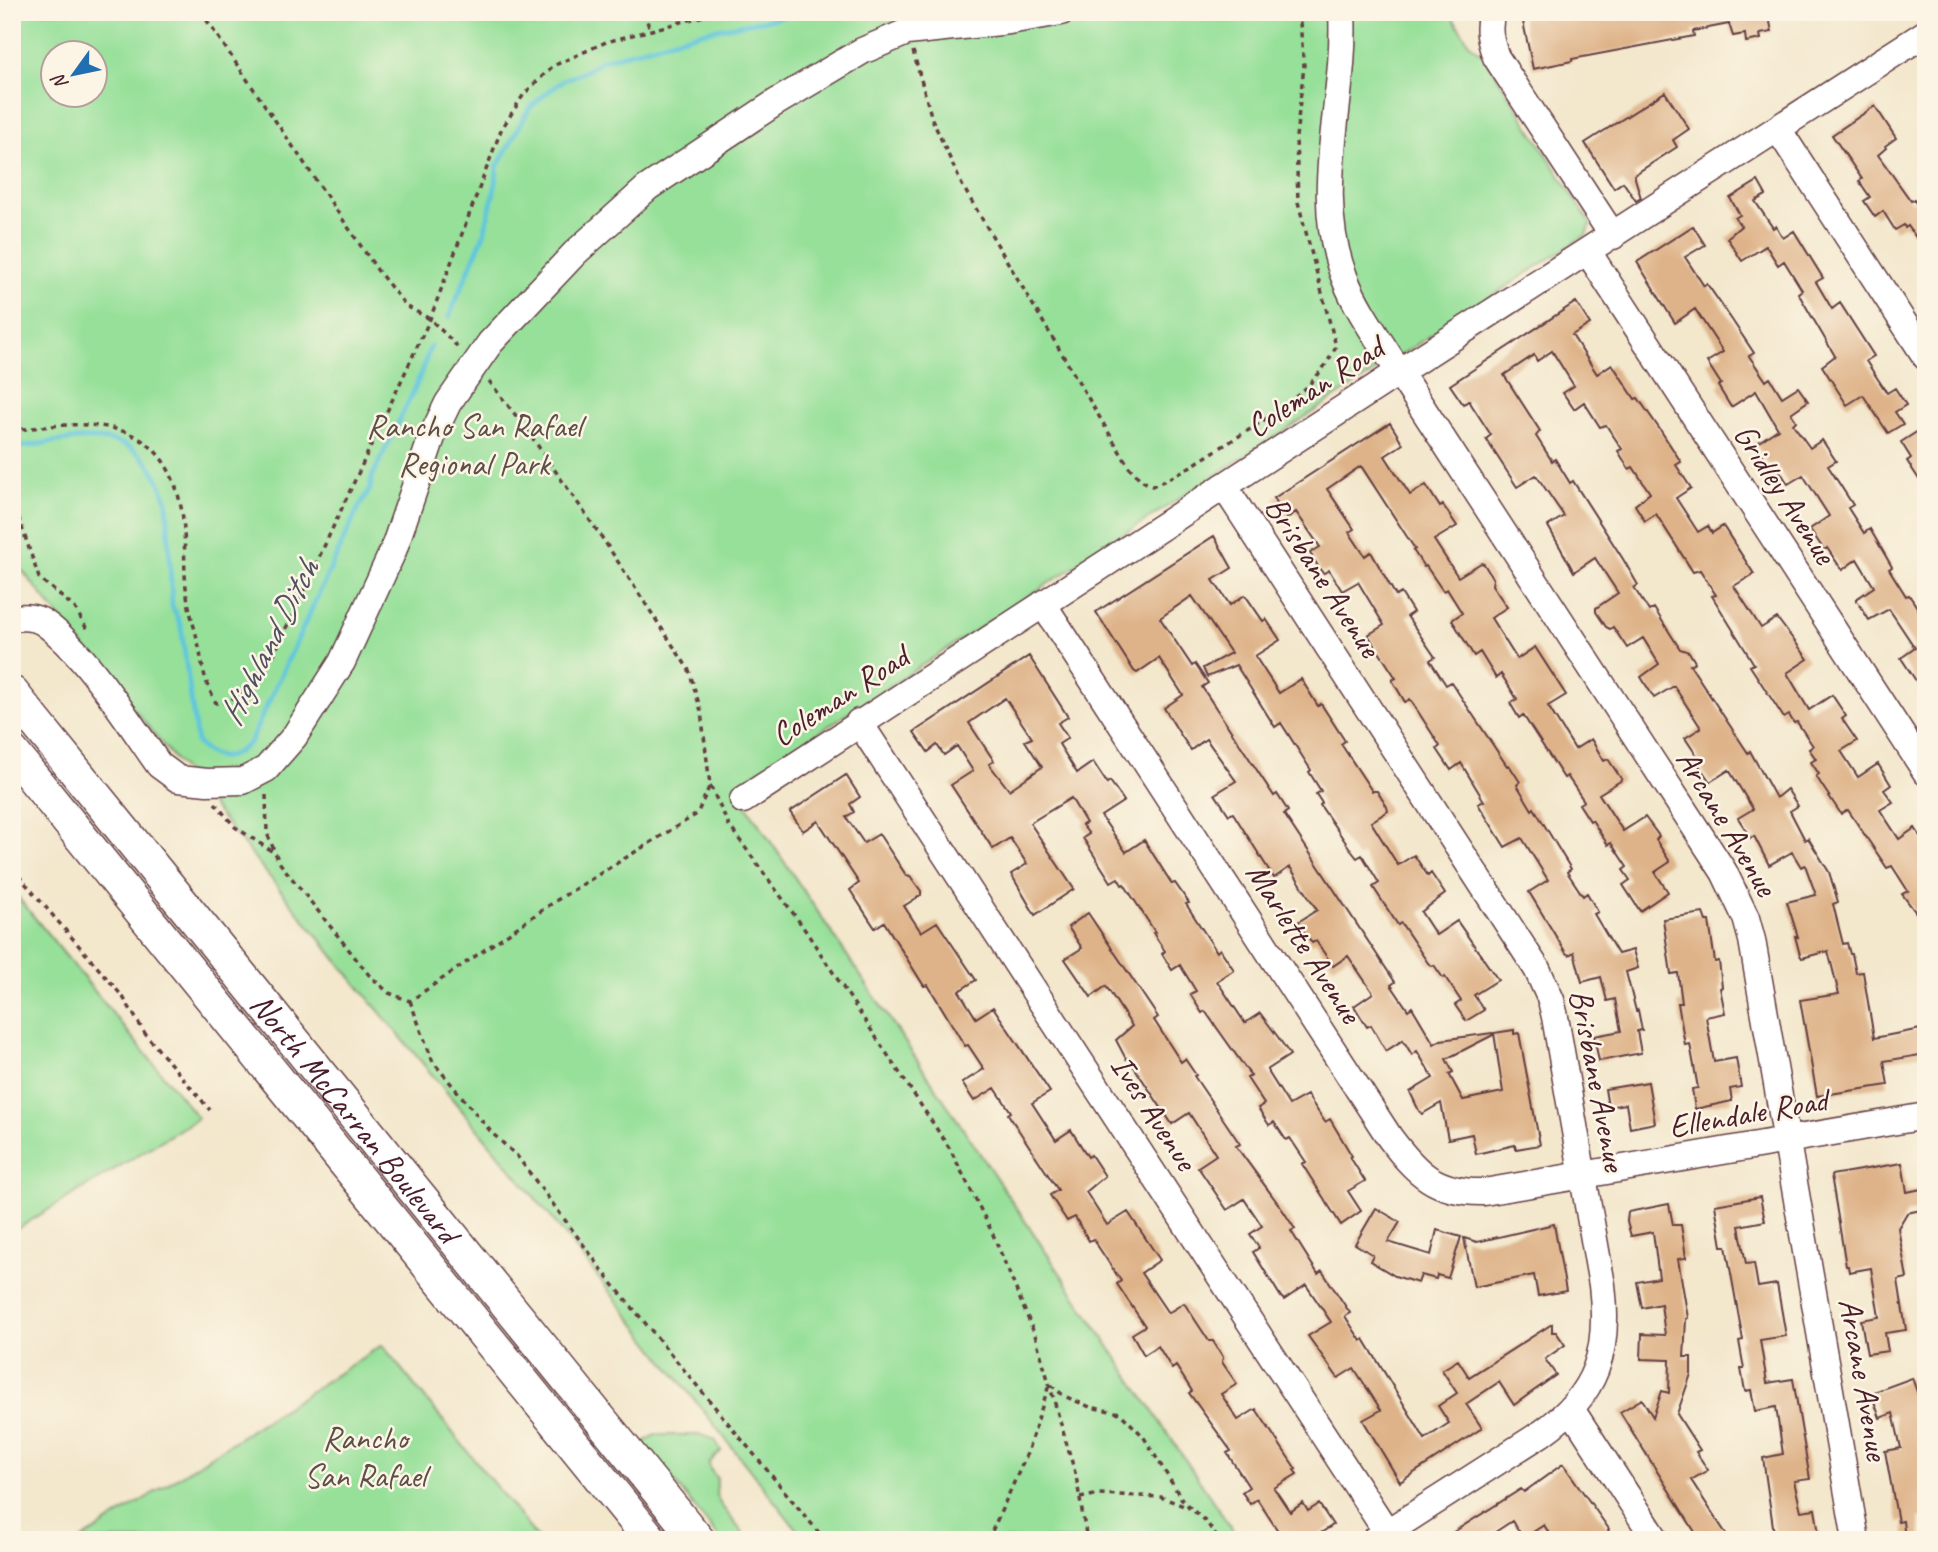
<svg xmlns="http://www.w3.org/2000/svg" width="1938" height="1552" font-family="Caveat,sans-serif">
<rect width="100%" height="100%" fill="#fcf5e5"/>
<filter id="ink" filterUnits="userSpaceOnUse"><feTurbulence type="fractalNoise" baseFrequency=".0143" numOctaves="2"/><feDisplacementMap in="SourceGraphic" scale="14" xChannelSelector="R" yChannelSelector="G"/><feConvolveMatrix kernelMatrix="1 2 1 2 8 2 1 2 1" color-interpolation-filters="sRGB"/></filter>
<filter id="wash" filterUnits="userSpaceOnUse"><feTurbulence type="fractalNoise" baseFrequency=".00686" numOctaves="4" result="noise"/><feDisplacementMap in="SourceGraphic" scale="28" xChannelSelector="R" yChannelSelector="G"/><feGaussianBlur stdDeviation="1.57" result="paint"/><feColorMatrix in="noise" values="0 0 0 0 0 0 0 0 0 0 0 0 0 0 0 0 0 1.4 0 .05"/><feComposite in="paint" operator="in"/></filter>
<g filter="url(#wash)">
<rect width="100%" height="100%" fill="#f3e7cc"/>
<path fill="#97e09a" stroke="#708062" stroke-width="2" fill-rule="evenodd" d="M12,12H1449L1470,44L1484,56L1591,224L1586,235L734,787L1239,1540H805L546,1211L353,980L12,558ZM52,52H94V94H52Z
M12,890L198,1118L12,1232Z
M382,1345L539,1540H81Z
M655,1435H702L715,1440L721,1451L709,1463L710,1469L717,1479L716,1495L721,1505L748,1540H721L643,1443Z"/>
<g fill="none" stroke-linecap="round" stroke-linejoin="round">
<path stroke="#5fc6db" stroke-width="5" d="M449,317L484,234L496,183L497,167L529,109L545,94L564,80L584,72L603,60L706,31L809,12
M12,448C81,439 142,417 167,502L172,606L181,626L197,743C216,763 231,761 250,742L358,509L370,489L372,477L416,386L431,346"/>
</g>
<g id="blocks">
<path fill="#deb389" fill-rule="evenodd" d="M1532,12H1768L1772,32L1760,34L1761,39L1746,42L1745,34L1733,36L1729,24L1693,31L1694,36L1572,59V61L1533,69L1522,17L1533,15Z
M1665,92L1689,129L1673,140L1677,147L1634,175L1641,198L1636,201L1623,182L1614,188L1585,143Z
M1875,106L1896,138L1885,146L1886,148L1878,155L1911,201L1914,200L1926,218V252L1908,226L1905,228L1904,225L1895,230L1883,211L1875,217L1864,201L1870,197L1859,181L1862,179L1832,135Z
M1758,181L1766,195L1755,201L1773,228L1776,226L1783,238L1794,231L1823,278L1816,282L1832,309L1840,303L1874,356L1866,361L1887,393L1895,388L1906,405L1895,412L1903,424L1888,433L1863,395L1847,405L1822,366L1835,356L1798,293L1802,290L1784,261L1778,265L1766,246L1742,261L1727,238L1741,226L1735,218L1740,215L1730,198Z
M1693,226L1705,245L1685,257L1704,286L1707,284L1730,317L1754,353L1749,356L1766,381L1770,378L1782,397L1798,387L1808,401L1791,413L1796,421L1793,424L1810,448L1822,440L1836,461L1828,466L1853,505L1848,508L1864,533L1870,529L1892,567L1889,569L1906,596L1909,595L1926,621V696L1901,658L1915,648L1889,609L1869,620L1856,599L1874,587L1857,559L1842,570L1827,548L1824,550L1810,529L1829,516L1803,475L1788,484L1775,463L1769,465L1756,444L1778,429L1756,391L1731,407L1718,386L1721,384L1707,362L1723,352L1695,309L1675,323L1637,262Z
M1576,302L1590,324L1572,335L1597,374L1612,364L1635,399L1638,398L1661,431L1681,462L1676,465L1691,488L1676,498L1698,532L1708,526L1712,533L1723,526L1754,574L1734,586L1761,628L1777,618L1808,659L1787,673L1809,710L1832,695L1846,716L1842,719L1857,741L1841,751L1858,777L1878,764L1891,785L1884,790L1893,802L1880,810L1899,839L1915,828L1926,845V926L1902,894L1908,891L1892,866L1887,868L1848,810L1841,814L1825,790L1816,776L1819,774L1811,762L1816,759L1809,749L1813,746L1797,722L1794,723L1789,715L1784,718L1750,666L1754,664L1712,596L1716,595L1700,570L1693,572L1656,514L1645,521L1635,505L1650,493L1633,467L1629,469L1618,451L1622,449L1606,425L1600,427L1584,402L1574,409L1563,393L1574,386L1552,351L1537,361L1534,355L1504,375L1540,431L1536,436L1552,461L1555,459L1570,483L1573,481L1623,559L1638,585L1634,588L1649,611L1654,608L1680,649L1689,652L1695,662L1690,665L1748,753L1750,751L1776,798L1787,789L1798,806L1790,811L1805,840L1808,838L1829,872L1838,902L1833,904L1843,944L1847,943L1850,954H1852L1856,973L1863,972L1874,1038L1926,1028V1054L1884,1061L1888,1085L1817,1096L1800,1000L1839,994L1828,951L1802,958L1800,955L1795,936L1798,937L1787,902L1816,895L1805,865L1801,867L1792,852L1769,865L1754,836L1751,838L1738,818L1753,809L1729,770L1710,782L1696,761L1699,759L1685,738L1701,728L1674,686L1654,698L1641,677L1659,664L1643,638L1627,648L1613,627L1610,629L1606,627L1596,612V608L1618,593L1595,558L1574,572L1548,526L1564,516L1536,475L1517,487L1486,439L1491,435L1469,401L1463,404L1450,385Z
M1390,423L1403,444L1385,456L1410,495L1426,485L1440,507L1443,505L1457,526L1434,540L1458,577L1481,563L1484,564L1493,579L1492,585L1507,607L1491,618L1517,659L1535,647L1566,695L1548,706L1575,749L1591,739L1604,761L1608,759L1622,780L1599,794L1623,831L1645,817L1659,836L1656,840L1670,862L1655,872L1668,892L1640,911L1623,885L1630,880L1623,870L1627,867L1611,843L1608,845L1592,820L1590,821L1579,804L1584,801L1567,776L1564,778L1523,715L1519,718L1510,703L1517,699L1501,674L1496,678L1480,652L1474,656L1452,620L1462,613L1447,589L1443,591L1426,566L1424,567L1413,550L1415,549L1361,466L1327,489L1354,529L1349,532L1365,556L1371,552L1396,596L1401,593L1413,612L1407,616L1435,657L1430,660L1446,685L1451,682L1507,766L1509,765L1520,782L1517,785L1532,810L1534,808L1571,869L1567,872L1583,896L1587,893L1598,912L1594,914L1618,954L1633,950L1638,968L1626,972L1636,1011L1638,1010L1642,1030L1637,1031L1641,1053L1599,1061L1594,1036L1621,1031L1615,999L1607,1001L1601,977L1582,982L1574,952L1569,955L1566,953L1529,892L1548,880L1522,838L1505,847L1478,804L1484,801L1461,763L1451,770L1437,749L1440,746L1410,699L1405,702L1392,680L1396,678L1368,635L1384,625L1358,582L1342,591L1329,570L1324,573L1321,571L1310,553L1320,547L1296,512L1287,518L1274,498Z
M1926,426V490L1907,461L1911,458L1901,442Z
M1214,536L1232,568L1213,580L1230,605L1245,595L1263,621L1266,619L1280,640L1255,656L1279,693L1301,679L1318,706L1321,704L1345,741L1341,744L1372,791H1377L1387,807L1388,811L1371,822L1398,865L1414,855L1428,876L1431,873L1445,894L1421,912L1436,935L1457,921L1498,980L1474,995L1484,1010L1466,1021L1455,1005L1461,1001L1445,977L1443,978L1434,965L1432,966L1428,963L1401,923L1398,925L1373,887L1379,883L1362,855L1357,858L1353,853L1320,805L1322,803L1316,794L1321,791L1309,772L1311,770L1281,723L1275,727L1236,665L1207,677L1203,668L1231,653L1192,596L1160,618L1192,666L1195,664L1208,683L1202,687L1274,796L1277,794L1288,811L1284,814L1395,982L1391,985L1408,1010L1412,1007L1434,1044L1441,1040L1492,1033L1493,1035L1446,1059L1453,1072L1449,1074L1463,1100L1503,1092L1494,1033L1514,1030V1034L1519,1033L1540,1145L1516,1149L1515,1145L1476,1154L1472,1134L1448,1139L1441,1103L1422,1114L1419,1111L1410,1092L1433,1078L1417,1051L1412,1055L1403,1040L1386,1051L1371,1025L1367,1027L1354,1006L1373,993L1348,956L1333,966L1316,941L1312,943L1298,922L1317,910L1290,867L1274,878L1233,813L1229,815L1215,794L1236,781L1206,739L1191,750L1180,734L1164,708L1183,695L1159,658L1137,673L1134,671L1096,612Z
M1029,656L1068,717L1058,723L1068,738L1059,744L1077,773L1093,762L1107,783L1110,781L1124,801L1101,816L1126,852L1144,840L1172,884L1175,883L1189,903L1186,904L1217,952L1220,949L1234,970L1217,981L1245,1023L1260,1013L1278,1037L1290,1055L1267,1070L1289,1105L1307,1095L1325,1122L1330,1119L1352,1156L1350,1157L1365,1181L1348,1191L1361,1211L1341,1225L1302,1164L1306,1162L1290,1138L1286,1140L1274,1122L1269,1125L1258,1108L1264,1104L1247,1078L1251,1076L1205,1011L1202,1013L1190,994L1196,991L1180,965L1172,970L1162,954L1165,951L1153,933L1155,932L1124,884L1122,885L1118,878L1111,882L1083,838L1089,834L1082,825L1086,823L1071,798L1030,823L1074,889L1035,915L1011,874L1027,864L1010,838L993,849L951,785L973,771L957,746L944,755L937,745L928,752L914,732ZM1005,698L1032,738L1025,741L1042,767L1009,790L989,764L994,761L969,723Z
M846,775L860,797L850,804L854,812L846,817L864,843L879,834L906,875L910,876L921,891V895L904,906L921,932L937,922L976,980L959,991L976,1018L993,1007L1050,1092L1032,1103L1056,1140L1071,1130L1088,1157L1091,1155L1105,1176L1086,1192L1107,1225L1128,1212L1160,1260L1141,1273L1168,1313L1184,1303L1209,1341H1213L1223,1357L1222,1362L1237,1384L1221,1394L1238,1420L1256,1409L1296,1469L1294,1470L1297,1474L1274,1488L1290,1512L1303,1503L1308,1511L1319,1504L1333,1525L1310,1540H1284L1257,1499L1250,1504L1242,1492L1249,1487L1227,1453L1231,1451L1189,1393L1192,1391L1176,1366L1172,1369L1158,1346L1144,1355L1132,1334L1145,1326L1117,1284L1121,1281L1093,1239L1089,1241L1075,1217L1067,1221L1050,1195L1058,1190L1008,1114L1011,1112L995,1088L974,1101L962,1083L984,1069L968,1045L965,1046L928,985L924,986L884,922L875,928L850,890L859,883L818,821L803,831L790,812Z
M1088,913L1158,1017L1154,1020L1181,1062L1185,1059L1196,1075L1194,1076L1240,1144L1236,1146L1282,1209L1295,1229L1291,1231L1318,1274L1322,1271L1350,1313L1345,1316L1361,1341L1364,1339L1425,1439L1449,1423L1438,1406L1457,1393L1442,1370L1458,1360L1469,1377L1552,1324V1332H1556L1565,1345L1545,1359L1556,1375L1514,1405L1499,1382L1466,1404L1482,1428L1400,1482L1363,1420L1381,1410L1354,1368L1338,1378L1308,1336L1331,1322L1306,1285L1284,1300L1281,1297L1253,1252L1259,1248L1250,1234L1262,1226L1244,1199L1227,1210L1198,1167L1216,1155L1189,1113L1172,1124L1128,1058L1126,1059L1116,1040L1132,1026L1106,986L1091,997L1065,959L1082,948L1068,927Z
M1703,913L1706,921H1709L1715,962L1719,961L1722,987L1720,988L1725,1013L1706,1017L1714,1062L1736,1058L1741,1087L1730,1089L1732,1101L1695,1109L1692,1089L1698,1088L1690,1044L1685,1045L1678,1003H1682L1678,973L1671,974L1663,919Z
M1648,1082L1655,1123L1630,1128L1626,1104L1608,1107L1605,1089Z
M1902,1163L1907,1192L1926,1188V1209L1907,1213L1898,1228L1907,1278L1898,1280L1906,1330L1885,1333L1888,1351L1867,1354L1861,1320L1879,1317L1871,1268L1849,1272L1848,1266H1846L1831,1175Z
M1760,1197L1765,1221L1739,1226L1746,1264L1754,1263L1758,1287L1777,1284L1786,1336L1760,1340L1767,1383L1793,1379L1810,1479L1794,1481L1801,1511L1815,1509L1820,1540H1775L1763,1458L1783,1454L1776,1407L1755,1411L1751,1390L1745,1391L1741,1369H1744L1739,1341L1743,1340L1726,1246H1722L1715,1205Z
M1669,1204L1673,1225H1681L1684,1243L1686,1258L1678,1259L1688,1318L1686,1319L1684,1357H1691V1374L1677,1414L1700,1450L1696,1452L1708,1470L1691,1480L1730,1540H1700L1620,1412L1642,1399L1653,1417L1662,1391L1669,1393L1670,1360L1641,1359L1642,1334L1665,1335L1661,1304L1642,1308L1637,1282L1659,1278L1653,1232L1631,1236L1627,1222L1628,1212Z
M1376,1208L1400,1222L1388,1242L1431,1255L1437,1230L1461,1237L1448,1278L1437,1275L1436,1279L1421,1275L1418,1283L1395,1276L1370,1261L1373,1255L1355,1244Z
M1554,1224L1566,1291L1538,1296L1534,1275L1474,1287L1464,1238L1477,1242Z
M1912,1378L1926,1417V1516L1919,1518L1922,1540H1905L1903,1521L1898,1522L1885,1451L1901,1448L1893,1413L1880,1418L1871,1393Z
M1563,1464L1609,1529L1608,1531L1614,1540H1553L1544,1525L1524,1538L1512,1521L1483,1540H1441L1521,1489L1524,1492Z"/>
</g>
</g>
<g filter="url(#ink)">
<use href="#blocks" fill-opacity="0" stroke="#633d43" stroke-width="2"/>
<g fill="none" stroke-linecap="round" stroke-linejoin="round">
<g stroke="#633d43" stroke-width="29">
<path id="minor" d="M1342,12C1347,101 1310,192 1345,279C1358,312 1381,342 1399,372L1724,872L1746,918L1752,940L1856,1540
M1492,12C1487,28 1490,41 1496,57L1613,236
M1778,129L1926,357
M1588,252L1926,772
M1224,486L1537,969L1551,1000L1555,1017L1602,1285C1610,1351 1597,1394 1542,1433L1375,1540
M1043,604L1390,1138C1417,1174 1436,1193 1484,1192L1926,1116
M12,619C21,616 35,617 43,622C84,650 130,724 159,765L178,779L207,782L243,781L266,769L294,737L342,662L393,551L433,434L448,403L490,343L575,253L647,188L775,103L862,51L907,32L1009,21L1061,12
M859,722L1392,1540
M743,800L1399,372L1926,33
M1571,1409L1656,1540"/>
</g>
<g stroke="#633d43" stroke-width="36">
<g id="major">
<path id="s1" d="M12,693L698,1540"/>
<path d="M12,752L651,1540"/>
</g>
</g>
<path stroke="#633d43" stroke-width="3.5" stroke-dasharray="5 5" stroke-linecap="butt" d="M201,12L378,271L406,306L430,319L460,349
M644,12L650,30
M913,51L932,119L962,185L1129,467L1141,480L1152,486C1180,475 1203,458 1228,443C1269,417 1315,392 1336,346L1298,202L1296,137L1304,66L1299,12
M489,381L524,426L605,542L689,670L701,711L710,785L728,824L801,924L950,1149L992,1232L1035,1335L1076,1476L1087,1540
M12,431C96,418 169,416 183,519C186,544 183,570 187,595C189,610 194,626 198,642C203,667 203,679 216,703H228L250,684L273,656L430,319L501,130L524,94L553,66L606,42L719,12
M12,498L39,578L75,608L88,631
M266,795L267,833L279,862L369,975L389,993L410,1001L557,900L697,814L710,785
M215,803L235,827L273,852
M12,868L123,997L146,1035L210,1110
M410,1001L433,1062L492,1133L517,1156L612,1283L825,1540
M1051,1385L1064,1396L1090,1407L1120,1413L1143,1436L1183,1501L1207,1523L1219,1540
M1080,1498L1099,1494L1161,1497L1189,1508
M988,1540L1026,1456L1049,1385"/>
<use href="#minor" stroke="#fff" stroke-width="26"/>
<use href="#major" stroke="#fff" stroke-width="33"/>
</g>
</g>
<g text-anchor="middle" stroke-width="5" stroke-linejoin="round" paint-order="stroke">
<g font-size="33" fill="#4a1f2b" stroke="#fcf5e5">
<text transform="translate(1314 386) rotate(-33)" y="12">Coleman Road</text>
<text transform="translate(1786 493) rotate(57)" y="12">Gridley Avenue</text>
<text transform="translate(1324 576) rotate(57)" y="12">Brisbane Avenue</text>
<text transform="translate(839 695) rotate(-33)" y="12">Coleman Road</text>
<text transform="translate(1728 822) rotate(59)" y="12">Arcane Avenue</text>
<text transform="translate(1305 942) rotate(57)" y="12">Marlette Avenue</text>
<text transform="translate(1599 1080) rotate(79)" y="12">Brisbane Avenue</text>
<text transform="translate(1155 1112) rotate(57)" y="12">Ives Avenue</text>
<text transform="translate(1748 1112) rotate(-10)" y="12">Ellendale Road</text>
<text dy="12" stroke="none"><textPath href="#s1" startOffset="546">North McCarran Boulevard</textPath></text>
<text transform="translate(1865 1379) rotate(80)" y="12">Arcane Avenue</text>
</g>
<g font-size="33" fill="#5d4f47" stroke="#fcf5e5">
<text x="474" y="437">Rancho San Rafael<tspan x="474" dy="38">Regional Park</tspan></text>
<text x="365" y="1449">Rancho<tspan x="365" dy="38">San Rafael</tspan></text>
</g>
<g font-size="35" font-style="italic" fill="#505160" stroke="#fcf5e5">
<text transform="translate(268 642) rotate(-63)" y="12">Highland Ditch</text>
</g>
</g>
<rect width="1938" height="1552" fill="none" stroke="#fcf5e5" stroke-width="42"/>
<g transform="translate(74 74) rotate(237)"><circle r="33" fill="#fcf5e5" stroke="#b59f9b" stroke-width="2"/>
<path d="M0-5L12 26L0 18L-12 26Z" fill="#1f6fb2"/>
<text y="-10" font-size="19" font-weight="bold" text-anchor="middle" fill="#4a1f2b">N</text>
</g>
</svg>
